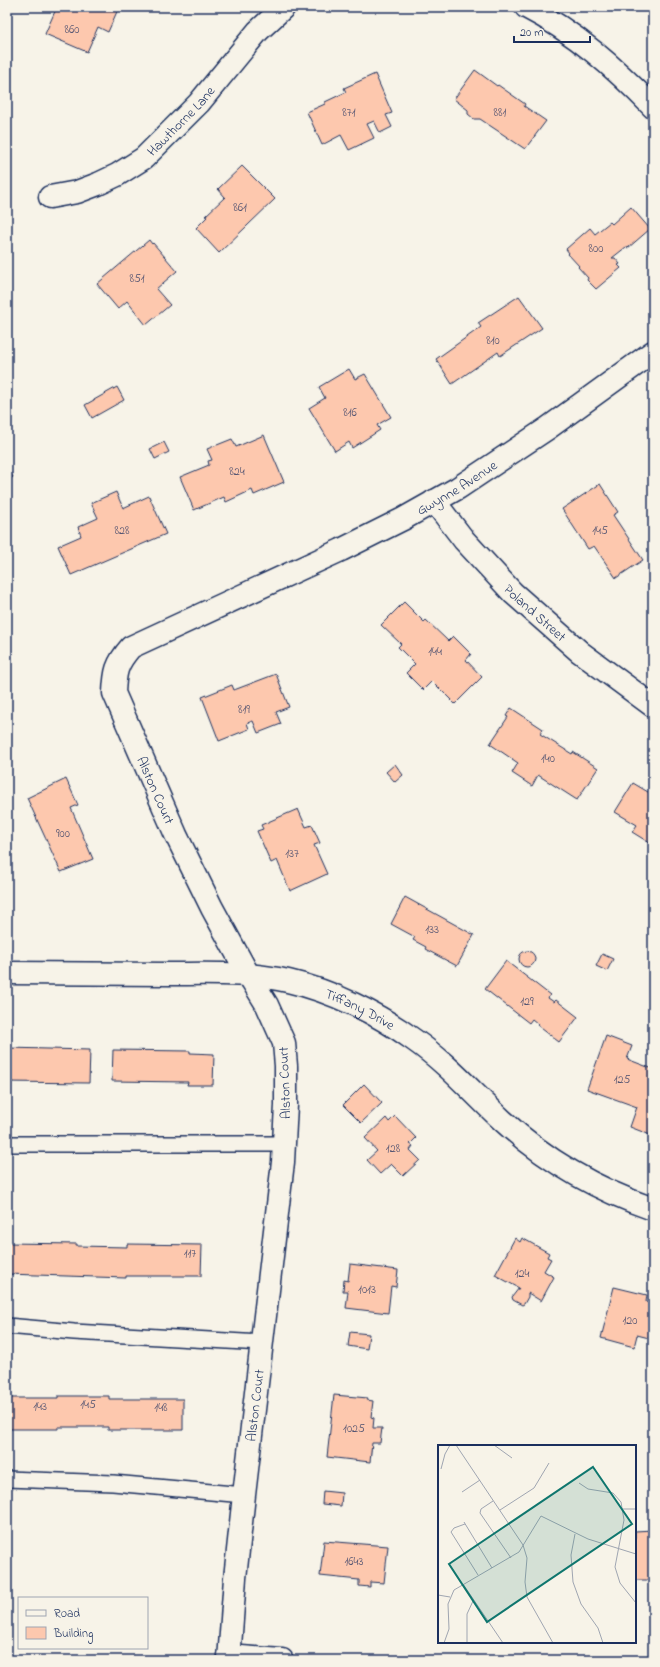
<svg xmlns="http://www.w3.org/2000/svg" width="660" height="1667" font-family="'Indie Flower',sans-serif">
<rect width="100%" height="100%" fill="#f7f3e8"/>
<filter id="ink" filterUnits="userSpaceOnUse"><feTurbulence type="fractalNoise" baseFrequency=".025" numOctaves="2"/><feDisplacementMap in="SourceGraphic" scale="8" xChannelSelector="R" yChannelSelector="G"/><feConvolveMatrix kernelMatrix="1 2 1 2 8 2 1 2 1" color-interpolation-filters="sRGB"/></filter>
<g filter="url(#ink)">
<path fill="#fdc8ae" stroke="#1b2f5e" d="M53,7H119L108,32L98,27L87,52L45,34L56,9Z
M475,70L497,86L498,85L525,104L524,106L546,121L525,149L480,119H474L468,114V110L454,99Z
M375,74L392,113L386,115L392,127L380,133L374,121L367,124L374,138L349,150L341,135L322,145L307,112L325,104V102L346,92L344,88Z
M242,166L275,199L219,253L196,228L207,217L205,216L225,197L218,189Z
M631,207L650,229L628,248L626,247L612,258H615L620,264L618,265L621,268L596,289L587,280L588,278L578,267L579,266L568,254L569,253L566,249L590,228L595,234L610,222L612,224Z
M149,240L152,244L153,243L177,271L156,289L170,305L146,325L127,301L118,309L97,284Z
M519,296L542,328L500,356L498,352L452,384L436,359L481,327L478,323Z
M349,369L355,379L365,374L391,417L377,425L380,430L352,448L349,442L335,451L309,408L325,398L319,387Z
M117,387L124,400L92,418L85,405Z
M264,435L284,482L254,495L252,490L226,502L224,497L194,510L180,477L209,465L208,461L212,460L207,449L232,439L236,447Z
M164,442L169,452L155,459L150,449Z
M8,469L13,477L7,481V470Z
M600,484L618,512L613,515L643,560L616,578L594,546L588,549L562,509Z
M116,492L123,508L149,496L166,534L71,575L58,546L81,536L78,527L98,518L91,503Z
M404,602L424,622L426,620L448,641L453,636L471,654L466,660L482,677L455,704L432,681L423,690L406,673L415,664L398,647L401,644L381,625Z
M276,674L289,707L276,712L281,724L258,733L253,721L247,723L249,729L219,741L202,697L232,685L234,690Z
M511,708L543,729L540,734L572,754L573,752L598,768L577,800L538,775L532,786L512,773L518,763L490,744L508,717L506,716Z
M395,764L403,775L395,782L386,772Z
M66,779L78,805L71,808L93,859L61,872L27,798Z
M633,783L653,795V845L632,832L637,825L615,812Z
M298,809L306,827L312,825L320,843L314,845L327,874L290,891L277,860L271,863L257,831L263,829L261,825Z
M405,897L474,935L457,966L425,949L426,947L413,940L415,937L391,924Z
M519 959a8 8 0 1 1 16 0a8 8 0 1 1-16 0Z
M602,954L613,959L607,971L596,966Z
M506,961L550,995L548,998L554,1002L556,1000L578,1017L559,1042L537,1025L538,1024L532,1019L529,1023L485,989Z
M606,1036L632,1046L627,1059L653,1069V1136L630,1127L637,1107L587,1089Z
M7,1048L90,1050L89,1083L7,1082Z
M113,1050L190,1051V1053L214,1054L213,1085H187L188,1082L112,1081Z
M364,1084L382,1103L361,1123L343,1105Z
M395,1116L416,1138L410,1144L413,1146L410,1150L420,1160L403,1176L391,1164L380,1174L367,1160L377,1151L365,1138L386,1118L389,1122Z
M515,1238L520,1242L522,1238L549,1253L547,1257L551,1259L544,1271L554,1277L541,1301L528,1293V1297L524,1304L522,1305L513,1300L512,1297L519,1288L495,1275Z
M7,1243L77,1244V1246L127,1247V1244L202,1245L201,1276H126V1278L7,1274Z
M350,1264L398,1270L396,1287L391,1286L388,1313L346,1308L348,1291H343L344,1280L348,1281Z
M614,1287L647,1295L646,1302L653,1304V1339L637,1335L634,1347L601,1338Z
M350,1332L369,1334L367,1349L348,1346Z
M334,1395L368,1398L367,1400L373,1401L371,1417L374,1418L373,1428H382L380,1443H372L370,1462L327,1457Z
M58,1396H109V1399H183V1430H108V1427H58V1429H7V1398H58Z
M323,1491L342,1493L341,1506L322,1504Z
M653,1530V1580H635V1531Z
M324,1541L388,1546L384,1583L370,1582V1587L359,1586V1580L320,1576Z"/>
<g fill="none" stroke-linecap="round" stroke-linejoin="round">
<g stroke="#1b2f5e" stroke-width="18">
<path id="lane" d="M7,1144H284
M7,1326L74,1332L262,1343
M7,1479L113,1483L244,1495"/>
</g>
<g stroke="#1b2f5e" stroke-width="25">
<g id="street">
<path d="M526,7C575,32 615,68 653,107"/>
<path id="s1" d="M50,197L77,192L98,184L117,175L144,158L199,103L258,31L284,7"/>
<path id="s2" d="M434,501L464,540L513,593L580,652L653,706"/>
<path id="s3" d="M7,973C61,973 115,974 169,974C209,974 249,972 288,981C332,991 377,1013 414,1040C447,1063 473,1093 502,1120C545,1160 598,1190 653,1209"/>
<path d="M229,1656L282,1660"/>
<path id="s4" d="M229,1660L235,1578L244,1495L283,1162L286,1105V1066L284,1043L267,1005L248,974L212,908L176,835L114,693C115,672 116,664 131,647L341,550L403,519L458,488L548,428L653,352"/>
</g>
</g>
<use href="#lane" stroke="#f7f3e8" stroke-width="15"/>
<use href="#street" stroke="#f7f3e8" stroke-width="22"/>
</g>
</g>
<g text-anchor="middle" stroke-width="3" stroke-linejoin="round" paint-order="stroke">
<g font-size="12" fill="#545572">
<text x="72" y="33">860</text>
<text x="349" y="116">871</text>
<text x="500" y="116">881</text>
<text x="240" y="211">861</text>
<text x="596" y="252">800</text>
<text x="137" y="282">851</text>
<text x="493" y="344">810</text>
<text x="350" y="416">816</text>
<text x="237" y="475">824</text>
<text x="122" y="534">828</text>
<text x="600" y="534">145</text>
<text x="435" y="655">144</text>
<text x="244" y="713">819</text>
<text x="548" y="762">140</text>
<text x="63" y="837">900</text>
<text x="292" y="857">137</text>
<text x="432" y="933">133</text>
<text x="527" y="1005">129</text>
<text x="622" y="1083">125</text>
<text x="393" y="1152">128</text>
<text x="190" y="1257">117</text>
<text x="522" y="1277">124</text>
<text x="367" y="1293">1013</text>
<text x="630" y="1324">120</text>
<text x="88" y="1408">145</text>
<text x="40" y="1410">143</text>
<text x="161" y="1411">148</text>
<text x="354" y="1432">1025</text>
<text x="354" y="1565">1643</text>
</g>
<g font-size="14" fill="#1b2f5e" stroke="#f7f3e8">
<text dy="5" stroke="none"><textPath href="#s1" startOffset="155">Hawthorne Lane</textPath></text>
<text dy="5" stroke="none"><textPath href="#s4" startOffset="1423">Gwynne Avenue</textPath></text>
<text dy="5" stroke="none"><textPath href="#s2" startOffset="151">Poland Street</textPath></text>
<text transform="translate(156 790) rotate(66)" y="5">Alston Court</text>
<text dy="5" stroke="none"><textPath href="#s3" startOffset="359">Tiffany Drive</textPath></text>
<text transform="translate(284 1083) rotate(-92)" y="5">Alston Court</text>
<text dy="5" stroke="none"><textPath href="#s4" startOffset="256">Alston Court</textPath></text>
</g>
</g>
<g transform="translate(438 1445)">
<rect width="198" height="198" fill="#f7f3e8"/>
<path fill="none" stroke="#9fa5b1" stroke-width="1" d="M18,0L85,100L89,113L87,137L89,152L115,198M56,0L74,13M3,24L7,9L12,0M141,38L150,44L175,48L183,57L186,75L177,122L182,138L198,158M24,47L42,35M55,56L43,64L42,68L73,113M185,64H198M62,65L96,43L111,18M26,77L54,123M27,79L16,83L13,87L40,130M137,89L133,110L135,137L143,159L160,183L165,198M25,139L65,198M0,150L12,152M6,198L11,184L10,159L16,145L81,107L103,71L150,94L198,109M29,198V169L35,156"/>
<path fill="#0f766e" fill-opacity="0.15" stroke="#0f766e" stroke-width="2" d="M155,22L194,79L49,177L11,119Z"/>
<rect width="198" height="198" fill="none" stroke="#1b2f5e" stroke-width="2"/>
</g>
<rect width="660" height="1667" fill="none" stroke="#f7f3e8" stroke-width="24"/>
<rect x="12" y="12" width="636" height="1643" fill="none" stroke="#1b2f5e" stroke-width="1.5" filter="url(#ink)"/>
<rect x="18" y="1597" width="130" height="52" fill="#f7f3e8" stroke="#9fa5b1"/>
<rect x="26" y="1610" width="20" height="6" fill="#f7f3e8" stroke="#9fa5b1"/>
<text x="54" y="1617" font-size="12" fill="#1b2f5e">Road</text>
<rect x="26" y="1627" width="20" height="12" fill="#fdc8ae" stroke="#9fa5b1"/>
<text x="54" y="1637" font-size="12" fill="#1b2f5e">Building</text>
<path d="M514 36v6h76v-6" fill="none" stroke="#1b2f5e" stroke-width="2"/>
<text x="520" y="36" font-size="12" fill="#1b2f5e" stroke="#f7f3e8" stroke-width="3" paint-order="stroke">20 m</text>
</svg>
